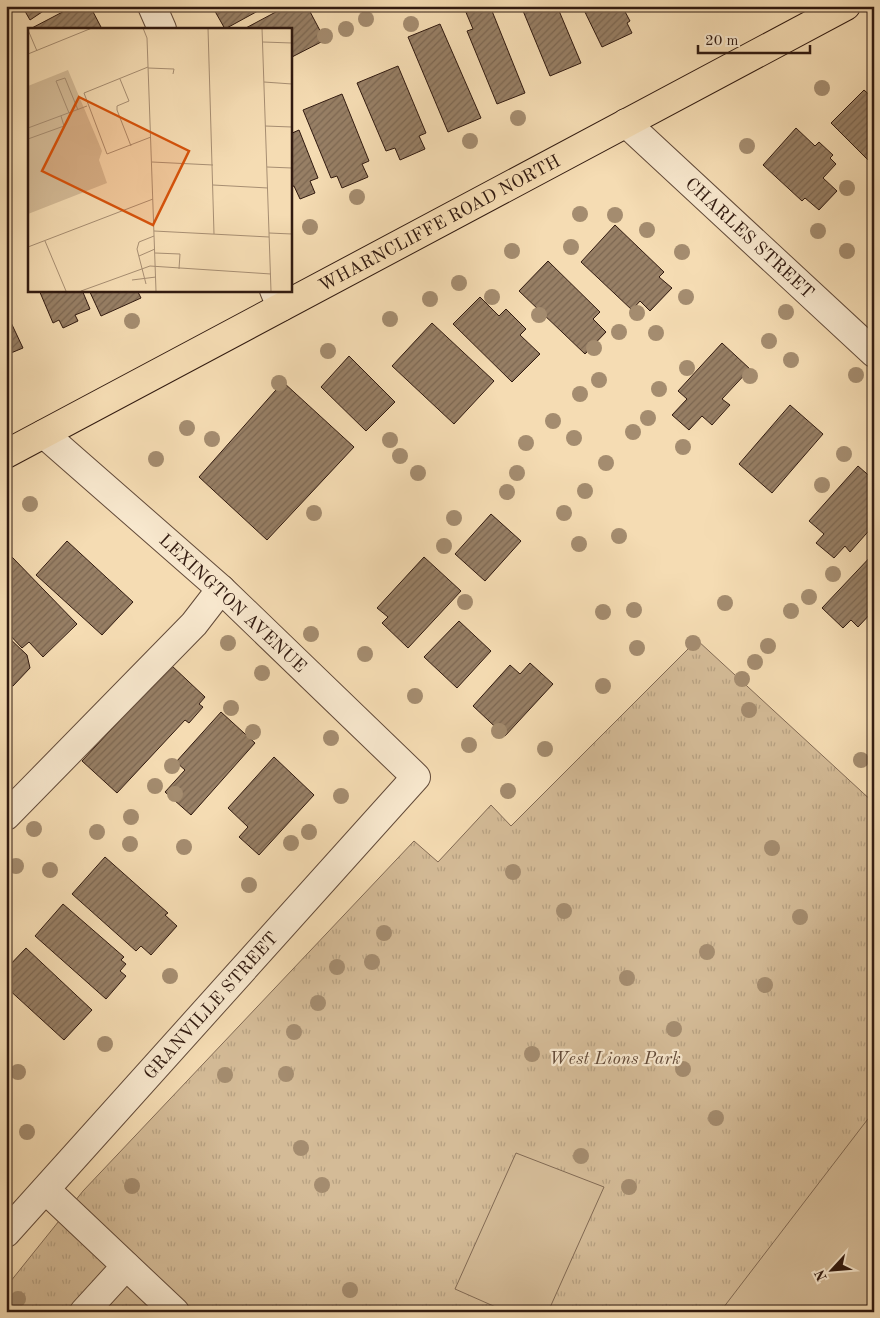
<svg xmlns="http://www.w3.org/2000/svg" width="880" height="1318" font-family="'Old Standard TT',serif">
<defs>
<pattern id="grass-tufts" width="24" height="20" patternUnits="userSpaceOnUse" patternTransform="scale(1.25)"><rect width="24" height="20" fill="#d4bb97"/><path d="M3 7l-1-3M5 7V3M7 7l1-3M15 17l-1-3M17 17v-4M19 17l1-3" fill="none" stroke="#b6a081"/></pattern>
<pattern id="building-hatch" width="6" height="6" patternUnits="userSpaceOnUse" patternTransform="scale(1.25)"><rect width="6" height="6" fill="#977f65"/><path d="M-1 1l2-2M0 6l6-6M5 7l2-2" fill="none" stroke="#7c6752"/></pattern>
</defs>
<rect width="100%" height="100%" fill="#f5dcb3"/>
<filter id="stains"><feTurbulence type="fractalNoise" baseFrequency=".004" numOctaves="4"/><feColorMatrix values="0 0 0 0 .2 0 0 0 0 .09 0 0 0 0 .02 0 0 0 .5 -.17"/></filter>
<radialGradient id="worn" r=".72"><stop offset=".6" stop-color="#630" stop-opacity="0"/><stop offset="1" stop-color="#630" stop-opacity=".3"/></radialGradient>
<path fill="url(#grass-tufts)" stroke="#826a54" d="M697,640L874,803V1312H6V1287L83,1191L414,841L438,862L491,805L511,826Z"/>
<path fill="#d4bb97" stroke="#826a54" d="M874,1111V1312H720Z
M516,1153L604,1187L548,1312H507L455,1289Z"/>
<path fill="url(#building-hatch)" stroke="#311a10" d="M22,6H51L30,20Z
M74,6H90L102,29H30Z
M212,6H267L225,29Z
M287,6H307L325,40L290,58V29H244Z
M472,6H490L525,93L497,104L467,31L473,29L465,10Z
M521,6H557L581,63L550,76Z
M582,6H622L630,21L627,23L632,33L602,47Z
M440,24L481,118L448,132L408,37Z
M398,66L426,133L419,136L425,149L400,160L395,148L386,151L357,83Z
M864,90L874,99V166L831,123Z
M342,94L369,161L362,164L368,177L342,188L337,176L331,178L303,110Z
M796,128L815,146L819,142L833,155L830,158L836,164L823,178L837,191L819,210L805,198L802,201L763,165Z
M299,130L318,178L310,181L315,193L300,199L294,186L290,187V134Z
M615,225L664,272L659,277L672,288L650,311L640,301L632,310L581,262Z
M548,261L600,312L593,319L606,332L585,354L519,291Z
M39,290H82L90,309L75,315L78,321L63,328L59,320L53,323Z
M89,290H137L141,298L101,316Z
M480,297L499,316L506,309L526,329L520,335L540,354L512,382L453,324Z
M6,312L23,348L6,355Z
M432,323L494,381L454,424L392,366Z
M722,343L750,369L722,399L730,405L712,425L702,416L689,430L672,415L687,399L678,391Z
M349,356L395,402L366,431L321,387Z
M283,382L354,447L267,540L199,477Z
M790,405L823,434L772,493L739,464Z
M858,466L874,480V525L850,552L845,546L834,558L816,543L824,534L809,521Z
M491,514L521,541L485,581L455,554Z
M67,541L133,602L102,635L36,575Z
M874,553V610L858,627L851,620L843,628L822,608Z
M12,557L77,624L43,657L29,642L22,648L6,631V562Z
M424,557L461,591L408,648L382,623L388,617L377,608Z
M459,621L491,651L457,688L424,657Z
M6,635L27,655L30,668L13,686H6Z
M530,663L553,684L505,736L473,706L510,665L520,674Z
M171,665L205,697L199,704L203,707L189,723L185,720L117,793L82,761Z
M221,712L255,743L191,815L165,792L185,770L176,762Z
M274,757L314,795L259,855L239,837L248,827L228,808Z
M105,857L168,913L165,915L177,926L151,955L141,946L136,951L72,894Z
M63,904L124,957L121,960L126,964L120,971L126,976L106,999L35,936Z
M26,948L92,1010L64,1040L6,987V969Z"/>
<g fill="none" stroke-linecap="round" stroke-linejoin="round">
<g stroke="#624a39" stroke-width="30">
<g id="minor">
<path d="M152,6L162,29"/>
<path id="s1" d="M626,123L874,353"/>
<path d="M274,290L281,307"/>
<path d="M6,816L194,624L221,589"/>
<path d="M46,1190L175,1312"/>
<path id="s2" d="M6,1233L416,777L221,589L44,434"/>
<path d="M84,1312L126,1266"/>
</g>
</g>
<g stroke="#311a10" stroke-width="30">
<g id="major">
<path id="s3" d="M6,454L846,6"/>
</g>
</g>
<use href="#minor" stroke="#f8e8ce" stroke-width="28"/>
<use href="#major" stroke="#f5dcb3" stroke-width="28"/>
</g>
<g fill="#a48c6f">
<circle cx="366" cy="19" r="8"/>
<circle cx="411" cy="24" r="8"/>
<circle cx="346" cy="29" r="8"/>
<circle cx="325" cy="36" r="8"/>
<circle cx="822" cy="88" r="8"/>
<circle cx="518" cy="118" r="8"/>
<circle cx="470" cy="141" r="8"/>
<circle cx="747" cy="146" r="8"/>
<circle cx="847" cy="188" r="8"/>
<circle cx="357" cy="197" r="8"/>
<circle cx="580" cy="214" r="8"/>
<circle cx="615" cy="215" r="8"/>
<circle cx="310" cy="227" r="8"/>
<circle cx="647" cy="230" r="8"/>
<circle cx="818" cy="231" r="8"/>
<circle cx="571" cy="247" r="8"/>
<circle cx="512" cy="251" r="8"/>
<circle cx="847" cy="251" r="8"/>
<circle cx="682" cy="252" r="8"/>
<circle cx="459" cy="283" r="8"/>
<circle cx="492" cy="297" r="8"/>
<circle cx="686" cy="297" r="8"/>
<circle cx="430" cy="299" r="8"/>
<circle cx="786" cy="312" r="8"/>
<circle cx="637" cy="313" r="8"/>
<circle cx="539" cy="315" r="8"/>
<circle cx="390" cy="319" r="8"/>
<circle cx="132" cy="321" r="8"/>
<circle cx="619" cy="332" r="8"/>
<circle cx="656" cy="333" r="8"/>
<circle cx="769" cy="341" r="8"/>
<circle cx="594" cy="348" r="8"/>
<circle cx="328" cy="351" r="8"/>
<circle cx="791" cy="360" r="8"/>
<circle cx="687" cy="368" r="8"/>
<circle cx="856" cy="375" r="8"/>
<circle cx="750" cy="376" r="8"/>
<circle cx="599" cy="380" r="8"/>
<circle cx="279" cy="383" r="8"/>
<circle cx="659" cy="389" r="8"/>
<circle cx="580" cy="394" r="8"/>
<circle cx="648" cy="418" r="8"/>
<circle cx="553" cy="421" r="8"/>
<circle cx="187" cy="428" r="8"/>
<circle cx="633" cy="432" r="8"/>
<circle cx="574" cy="438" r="8"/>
<circle cx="212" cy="439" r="8"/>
<circle cx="390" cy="440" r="8"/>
<circle cx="526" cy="443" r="8"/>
<circle cx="683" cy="447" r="8"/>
<circle cx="844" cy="454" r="8"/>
<circle cx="400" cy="456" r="8"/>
<circle cx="156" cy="459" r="8"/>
<circle cx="606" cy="463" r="8"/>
<circle cx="418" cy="473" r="8"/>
<circle cx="517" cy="473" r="8"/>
<circle cx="822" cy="485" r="8"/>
<circle cx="585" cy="491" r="8"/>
<circle cx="507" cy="492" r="8"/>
<circle cx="30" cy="504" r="8"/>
<circle cx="314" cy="513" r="8"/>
<circle cx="564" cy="513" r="8"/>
<circle cx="454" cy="518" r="8"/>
<circle cx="619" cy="536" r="8"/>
<circle cx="579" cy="544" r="8"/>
<circle cx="444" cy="546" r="8"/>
<circle cx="833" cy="574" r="8"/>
<circle cx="809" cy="597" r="8"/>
<circle cx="465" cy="602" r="8"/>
<circle cx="725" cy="603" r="8"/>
<circle cx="634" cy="610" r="8"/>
<circle cx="791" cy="611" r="8"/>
<circle cx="603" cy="612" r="8"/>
<circle cx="311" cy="634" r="8"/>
<circle cx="228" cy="643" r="8"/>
<circle cx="693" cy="643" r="8"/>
<circle cx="768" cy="646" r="8"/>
<circle cx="637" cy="648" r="8"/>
<circle cx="365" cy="654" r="8"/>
<circle cx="755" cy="662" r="8"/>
<circle cx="262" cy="673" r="8"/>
<circle cx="742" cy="679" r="8"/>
<circle cx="603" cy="686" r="8"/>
<circle cx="415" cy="696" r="8"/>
<circle cx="231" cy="708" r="8"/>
<circle cx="749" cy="710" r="8"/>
<circle cx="499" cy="731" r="8"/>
<circle cx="253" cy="732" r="8"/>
<circle cx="331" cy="738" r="8"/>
<circle cx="469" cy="745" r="8"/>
<circle cx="545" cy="749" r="8"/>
<circle cx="861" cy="760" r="8"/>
<circle cx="172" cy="766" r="8"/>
<circle cx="155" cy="786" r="8"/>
<circle cx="508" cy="791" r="8"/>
<circle cx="175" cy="794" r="8"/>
<circle cx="341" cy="796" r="8"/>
<circle cx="131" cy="817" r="8"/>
<circle cx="34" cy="829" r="8"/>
<circle cx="97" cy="832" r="8"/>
<circle cx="309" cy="832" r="8"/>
<circle cx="291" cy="843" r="8"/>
<circle cx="130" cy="844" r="8"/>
<circle cx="184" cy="847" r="8"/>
<circle cx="772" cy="848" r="8"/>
<circle cx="16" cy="866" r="8"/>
<circle cx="50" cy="870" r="8"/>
<circle cx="513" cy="872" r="8"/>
<circle cx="249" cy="885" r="8"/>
<circle cx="564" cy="911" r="8"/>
<circle cx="800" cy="917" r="8"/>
<circle cx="384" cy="933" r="8"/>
<circle cx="707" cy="952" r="8"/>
<circle cx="372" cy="962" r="8"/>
<circle cx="337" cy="967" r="8"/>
<circle cx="170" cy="976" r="8"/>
<circle cx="627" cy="978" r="8"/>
<circle cx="765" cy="985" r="8"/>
<circle cx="318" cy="1003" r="8"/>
<circle cx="674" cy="1029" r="8"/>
<circle cx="294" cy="1032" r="8"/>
<circle cx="105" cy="1044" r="8"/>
<circle cx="532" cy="1054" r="8"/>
<circle cx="683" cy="1069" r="8"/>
<circle cx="18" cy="1072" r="8"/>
<circle cx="286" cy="1074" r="8"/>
<circle cx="225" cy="1075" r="8"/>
<circle cx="716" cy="1118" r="8"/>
<circle cx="27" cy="1132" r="8"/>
<circle cx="301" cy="1148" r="8"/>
<circle cx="581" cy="1156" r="8"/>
<circle cx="322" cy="1185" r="8"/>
<circle cx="132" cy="1186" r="8"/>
<circle cx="629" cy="1187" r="8"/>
<circle cx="350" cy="1290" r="8"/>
<circle cx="18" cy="1299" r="8"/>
</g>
<g text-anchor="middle" stroke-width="4.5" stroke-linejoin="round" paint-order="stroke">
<g font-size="18" fill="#311a10" stroke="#f8e8ce">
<text dy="6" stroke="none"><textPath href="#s3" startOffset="491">WHARNCLIFFE ROAD NORTH</textPath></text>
<text dy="6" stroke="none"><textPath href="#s1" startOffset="169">CHARLES STREET</textPath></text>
<text transform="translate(233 603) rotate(43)" y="6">LEXINGTON AVENUE</text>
<text dy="6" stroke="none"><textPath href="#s2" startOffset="306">GRANVILLE STREET</textPath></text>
</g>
<g font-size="18" font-style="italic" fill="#624a38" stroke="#f8e8ce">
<text x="615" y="1064">West Lions Park</text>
</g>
</g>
<g transform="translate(28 28)">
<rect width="264" height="264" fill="#f5dcb3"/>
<path d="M40,42L74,123L71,132L79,155L0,186V58Z" fill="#d4bb97"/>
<path d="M17,120L38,162L15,175L0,177V128Z" fill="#d4bb97"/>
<path fill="none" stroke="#a78e72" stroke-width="1" d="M115,0L119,10L128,263M180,0L186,206M234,0L243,263M0,2L9,23M235,14L264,15M0,26L64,0M120,39L56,65L79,126L123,109M120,40L146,41L145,46M92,51L101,73L89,78V82L103,118M236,54L264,56M41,85L28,53L37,50L50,82M237,98L264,99M0,100L59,78M0,111L36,98L33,88M124,134L185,137M239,139L264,140M185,157L240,160M126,203L241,209M241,205L264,206M17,213L38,263M0,219L125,171M127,225L152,226L151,241M111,228L127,221M104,252L128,249M118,256L109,221L111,214L126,208M53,263L122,238L243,246"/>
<path fill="#d6530c" fill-opacity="0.15" stroke="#d6530c" stroke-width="2.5" d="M51,69L161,123L125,197L14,143Z"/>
<rect width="264" height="264" fill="none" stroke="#311a10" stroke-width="2.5"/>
</g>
<rect width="880" height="1318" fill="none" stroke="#f5dcb3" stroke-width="25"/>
<rect x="8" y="8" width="865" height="1303" fill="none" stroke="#311a10" stroke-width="2.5"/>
<rect x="12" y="12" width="855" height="1293" fill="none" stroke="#311a10"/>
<g transform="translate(832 1270) rotate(244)" stroke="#f8e8ce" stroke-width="4" paint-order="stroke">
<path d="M0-4L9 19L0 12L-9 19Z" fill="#311a10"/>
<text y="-8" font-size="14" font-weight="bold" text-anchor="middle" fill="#311a10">N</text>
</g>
<path d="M698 45v8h112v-8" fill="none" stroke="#311a10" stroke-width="2.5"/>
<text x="705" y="45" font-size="15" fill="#311a10" stroke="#f8e8ce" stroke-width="4" paint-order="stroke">20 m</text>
<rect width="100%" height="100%" filter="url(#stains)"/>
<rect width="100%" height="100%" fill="url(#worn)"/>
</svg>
